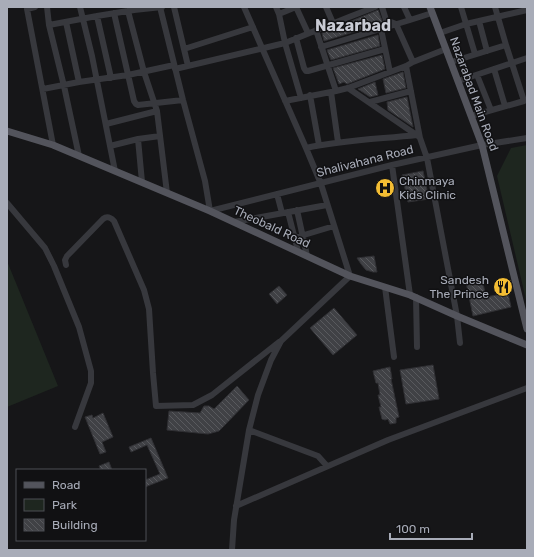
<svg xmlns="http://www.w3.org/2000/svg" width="534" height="557" font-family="Rubik,sans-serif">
<defs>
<pattern id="building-back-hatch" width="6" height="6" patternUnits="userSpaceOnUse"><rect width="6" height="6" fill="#404145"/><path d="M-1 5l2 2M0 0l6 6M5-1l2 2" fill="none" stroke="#595a5e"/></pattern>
</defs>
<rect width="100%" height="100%" fill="#161618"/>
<path fill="#1e261f" d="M527,145V304L497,176L511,148Z
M7,261L58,386L7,407Z"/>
<path fill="url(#building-back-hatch)" stroke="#303034" d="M378,10L383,23L324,41L322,33Z
M378,35L380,46L331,60L327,50Z
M382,55L385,69L347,84L344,82L339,84L333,68Z
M403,72L406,88L386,93L383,79Z
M375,82L378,95L370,97L358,89Z
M407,97L413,127L388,110L387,102Z
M423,171L429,199L408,202L402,175Z
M388,181L390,192L382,194L380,183Z
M374,256L377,272H373L366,270L361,264L357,258Z
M482,279L486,297L508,293L511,307L473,316L466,282Z
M279,286L287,295L277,304L269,294Z
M334,308L357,335L333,355L310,328Z
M433,365L439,399L406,404L400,370Z
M390,367L392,379H391L399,417L396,418V423L390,424L388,419L385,420L382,419L379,407H381L378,395H380L378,383H376L373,371Z
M237,386L249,400L219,431L208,434L167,430L169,411L200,413L204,406H209L214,409Z
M103,413L113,437L102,442L106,452L100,454L85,417L92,415L93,418Z
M151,438L168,478L145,487V480L160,474L147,445L131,452L129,447Z
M109,462L112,470H101L99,466Z"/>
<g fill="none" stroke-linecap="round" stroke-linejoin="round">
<path stroke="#37383d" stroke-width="6" d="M35,7L27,9L53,145
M47,7L49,25L64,86L79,156
M80,7L92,56L115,171
M160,7L183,100L205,181L210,211L392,165L482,145L527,138
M174,7L188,66
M276,7L279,14L285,43L301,98
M296,7L308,33
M326,7L333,23
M382,7L386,20L396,24L413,62
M461,7L475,54
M495,7L506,45L524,101L527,100
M128,11L144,72L157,111L167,193
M114,13L134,101L136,104L138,105L183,100
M279,14L296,7
M97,16L111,78
M410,20L432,13
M479,21L487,51
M49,25L97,16L134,10L162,7
M381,29L390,72
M316,30L336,91
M440,33L466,24L527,10
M296,38L304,68L306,71H308L385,49
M321,47L410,20L404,7
M184,49L253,27
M451,62L506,45
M406,66L420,138L427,158L457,316L460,343
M175,69L285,43L349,17L375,7
M494,69L505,106
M477,75L491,110
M458,81L527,58
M79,82L128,75L174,65
M348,88L418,136
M43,89L79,82L66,22
M331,92L338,142
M310,95L319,145
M285,101L336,91L348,88L406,66L413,62L446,49
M370,102L411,91
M471,116L524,101
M106,124L157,111
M138,139L142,182
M110,146L138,139L160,136
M306,148C342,140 380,139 417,135
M392,165L410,295
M277,194L282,213
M7,203L45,248L54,266L79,327L91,371V383L75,427
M297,210L307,256
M288,212L298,251
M234,222L327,205
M294,238L334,226
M66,265L65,260L67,256L103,219C107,216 110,217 114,221L144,290L149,309L153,373L156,406L193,405L212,395L279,342
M385,287L394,357
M416,297L417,347
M249,430L318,456L327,466
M236,506L388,440L527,388
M232,550L234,520L249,430L258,395L271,360L281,341L350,276L321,184L306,148L244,7"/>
<path stroke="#53545c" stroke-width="7" d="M430,7L482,145L527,329
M7,131L53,145L210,211L350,276L410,295L457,316L527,345"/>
</g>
<defs>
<g id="hospital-disc" transform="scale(1)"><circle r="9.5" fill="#f3bd33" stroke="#111113"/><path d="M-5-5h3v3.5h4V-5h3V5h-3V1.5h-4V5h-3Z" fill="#111"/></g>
<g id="restaurant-disc" transform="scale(1)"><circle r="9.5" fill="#f3bd33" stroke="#111113"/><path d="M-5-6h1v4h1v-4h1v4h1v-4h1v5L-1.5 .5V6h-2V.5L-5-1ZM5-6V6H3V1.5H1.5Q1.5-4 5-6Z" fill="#111"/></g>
</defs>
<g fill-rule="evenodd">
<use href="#hospital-disc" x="385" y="188"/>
<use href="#restaurant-disc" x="503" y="287"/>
</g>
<g text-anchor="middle" stroke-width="3" stroke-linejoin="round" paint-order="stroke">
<g font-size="12" fill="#a8acb8" stroke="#111113">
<text transform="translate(474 94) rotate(70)" y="4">Nazarabad Main Road</text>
<text transform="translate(365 161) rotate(-14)" y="4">Shalivahana Road</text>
<text transform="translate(272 227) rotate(25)" y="4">Theobald Road</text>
</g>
<g font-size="12" fill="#a8acb8" stroke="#111113" text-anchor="start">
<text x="399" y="185">Chinmaya<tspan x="399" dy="14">Kids Clinic</tspan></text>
<text x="489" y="284" text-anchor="end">Sandesh<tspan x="489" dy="14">The Prince</tspan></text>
</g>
<g font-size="16" font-weight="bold" fill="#c9cbd4" stroke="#111113">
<text x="353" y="31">Nazarbad</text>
</g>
</g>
<rect width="534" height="557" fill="none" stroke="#a8acb8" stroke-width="16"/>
<rect x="16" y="469" width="130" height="72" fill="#111113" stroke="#4d4f55"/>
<rect x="24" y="482" width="20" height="6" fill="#53545c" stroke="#4d4f55"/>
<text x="52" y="489" font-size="12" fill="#a8acb8">Road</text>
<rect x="24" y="499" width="20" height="12" fill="#1e261f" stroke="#4d4f55"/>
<text x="52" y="509" font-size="12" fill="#a8acb8">Park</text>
<rect x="24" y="519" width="20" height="12" fill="url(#building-back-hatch)" stroke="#4d4f55"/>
<text x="52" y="529" font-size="12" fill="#a8acb8">Building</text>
<path d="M390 533v6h82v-6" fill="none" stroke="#a8acb8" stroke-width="2"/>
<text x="396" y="533" font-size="12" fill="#a8acb8" stroke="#111113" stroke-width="3" paint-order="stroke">100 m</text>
</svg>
